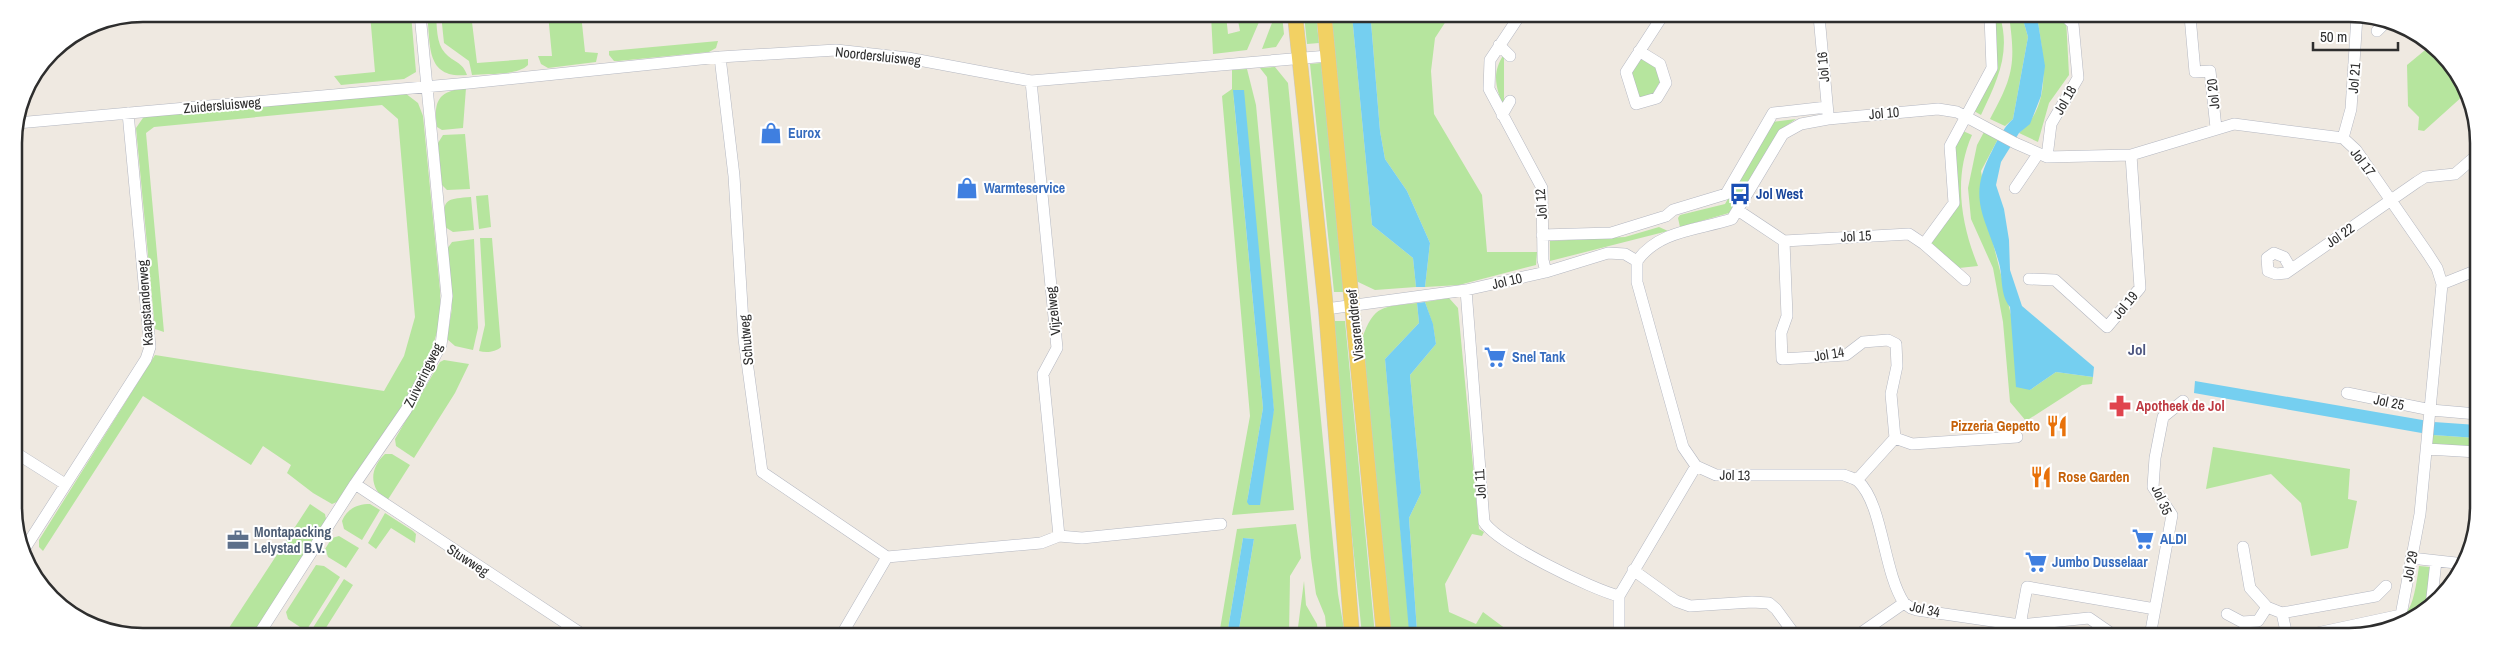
<svg xmlns="http://www.w3.org/2000/svg" width="2493" height="650" font-family="'Archivo Narrow',sans-serif">
<rect width="100%" height="100%" fill="#efe9e1"/>
<path fill="#b6e59e" fill-rule="evenodd" d="M370,14H411L416,72L404,79L341,85L334,76L375,72Z
M427,14H436C437,26 436,43 445,53C453,62 463,62 467,75C425,79 431,45 427,14Z
M441,14H471L477,63L528,59V65C517,76 487,73 472,75L469,61L444,43Z
M548,14H581L585,52L598,53L596,62L548,68L541,64L538,56H552Z
M1211,15H1226L1228,34L1240,31L1237,15H1262L1247,50L1213,54Z
M1275,15H1282L1284,34L1276,47L1262,49Z
M1304,15H1316L1319,43L1307,44Z
M1330,15H1352L1372,225L1413,258L1416,287L1375,290L1356,281Z
M1379,15H1450L1435,38L1431,71L1434,114L1482,195L1487,252H1537L1536,265L1459,285L1425,287L1430,243L1407,191L1385,159L1380,131L1371,22Z
M1993,16H2000C2011,54 1997,81 1981,115L1974,111L1997,65Z
M2009,16H2022L2028,37L2013,119L2005,126L1990,119C2013,77 2016,64 2009,16Z
M2037,16H2062L2066,18L2069,75L2049,103L2038,142L2019,133C2054,104 2043,55 2037,16Z
M718,41L716,48L709,52L618,61H614L609,55V51Z
M2430,46L2441,52L2464,95L2424,131L2418,130L2419,117L2408,106L2407,65Z
M1504,54V109C1496,87 1491,74 1504,54Z
M1641,58L1658,68L1661,80L1651,97L1635,99L1629,75Z
M1321,63L1343,272L1344,292H1334L1310,64Z
M1275,67L1288,83L1338,594L1345,635H1327L1325,616L1316,594L1311,558L1267,77L1260,68Z
M1247,69L1256,105L1294,510L1232,515L1250,416L1222,96L1232,89V70ZM1233,91L1274,410L1247,502L1263,408Z
M466,88L463,128L442,130L437,127C433,100 439,91 466,88Z
M405,93L418,103L423,116L440,290C440,299 441,308 440,317C432,376 374,449 342,500L332,504L313,493L287,473L291,465L263,446L251,465L143,396L43,551L39,547V540L155,355L384,391L404,356L415,317L398,119L382,105L154,127L146,133L164,332L155,329L136,128L145,115Z
M1796,119L1780,130L1729,213L1680,227L1678,218L1680,215L1725,204L1772,122Z
M1963,131L1972,135C1953,178 1961,224 1978,266L1959,268L1930,243L1953,211L1955,138Z
M1984,132L1998,139L1981,171L1993,243L2030,390L2056,372L2093,377L2092,384L2082,385L2026,421L2010,402L2003,322L1993,268L1971,219L1968,188L1977,145Z
M465,134L470,189L447,190L442,185L438,143L443,135Z
M488,195L491,227L479,229L476,196Z
M471,197L474,230L453,232L445,227C443,200 443,199 471,197Z
M1659,227L1668,231L1550,261V241L1625,237Z
M480,238H492L501,347C496,352 486,353 479,351L485,325Z
M474,239L478,328L473,350L455,346L447,339L452,308L447,249L452,242Z
M1449,298L1458,308L1479,529L1484,532L1482,536L1472,534L1445,584L1449,612L1476,624L1483,612L1514,635H1463L1450,628L1417,631L1409,518L1421,493L1410,375L1436,344L1433,325L1425,302Z
M1417,303L1419,323L1385,359L1410,635H1390L1362,339C1374,304 1383,307 1417,303Z
M1335,321H1345L1375,635H1362L1331,327Z
M444,360L469,364L455,393L414,458L396,446L395,439L440,362Z
M2433,435L2477,438V452L2431,448Z
M2213,447L2350,469L2348,499L2357,501L2348,548L2311,556L2301,503L2271,474L2206,489Z
M385,454H392L410,465L387,501C369,488 369,469 385,454Z
M310,504L325,514L327,524L254,634H225Z
M370,504L380,510L362,540L344,529L342,521C347,509 357,504 370,504Z
M385,513L413,531L416,534L415,543L391,528L376,549L368,543Z
M1296,524L1301,558L1290,576L1289,635H1238L1254,539L1243,538L1227,635H1219L1237,529Z
M339,536L359,548L346,568L328,557L325,549L332,538Z
M316,565L324,566L340,577L306,631L288,619L286,612Z
M2419,566L2430,567L2426,610L2399,626L2360,635L2359,632C2409,624 2412,615 2419,566Z
M344,579L353,585L322,634H309Z
M1304,581L1306,605L1317,624L1318,635H1297Z"/>
<path fill="#75cff0" d="M1352,15H1379L1371,22L1380,131L1385,159L1407,191L1430,243L1425,287H1416L1413,258L1372,225Z
M2022,16H2037L2045,66L2041,96L2030,124L2019,133L2001,162L1996,185L2004,209L2009,240L2010,270L2022,306L2094,367L2093,377L2056,372L2030,390L2016,387L2010,307C2000,295 2003,278 1999,263C1986,216 1966,200 1992,151C1998,139 2003,128 2013,119L2028,37Z
M1233,90H1244L1274,410L1260,505H1249L1247,502L1263,408Z
M1425,302L1433,324L1436,344L1410,375L1421,493L1409,518L1417,631H1409L1385,359L1419,323L1417,303Z
M2195,381L2434,422L2477,425V438L2433,435L2194,393Z
M1243,538L1254,539L1238,635H1227Z"/>
<g fill="none" stroke-linecap="round" stroke-linejoin="round">
<g stroke="#b4b7c1" stroke-width="12">
<path id="minor" d="M1520,15L1490,60L1489,89L1542,188L1543,260L1546,272
M1819,16L1828,114
M2190,16L2195,72L2210,71L2216,128
M2377,31L2386,22
M1499,45L1510,56
M1639,51L1660,64L1666,83L1657,98L1636,104L1626,72L1663,15
M720,57L734,176L744,339L762,472L887,557
M1031,81L1057,348L1043,374L1059,536
M1502,115L1510,101
M17,123L469,83L720,57L836,50L908,58L1031,81L1328,56
M2343,138L2351,109L2357,16
M2047,157L2051,124L2078,78L2073,24L2065,16
M2015,188L2038,154
M1739,211L1784,241L1909,234L1924,244L1965,280
M1542,235L1611,233L1666,216L1673,210L1726,194L1773,113L1827,107
M1784,241L1787,316L1781,333L1782,359L1846,355L1863,342L1888,340L1896,344L1897,366L1891,394L1895,438L1912,444L2017,437
M1924,244L1954,203L1950,146L1992,68L1990,16
M1637,261V282L1683,447L1696,466L1716,475H1844C1848,477 1854,478 1858,481C1883,504 1883,571 1904,603
M2291,269L2284,257L2274,253L2267,258L2268,271L2276,274L2286,273L2417,182L2425,177L2455,174L2477,155
M2029,279L2055,280L2107,327L2140,288L2131,155
M2442,284L2477,270
M1466,290L1484,522C1497,543 1593,590 1619,596
M1326,309L1466,290L1546,272L1608,253L1625,254L1637,261C1659,230 1698,230 1732,219L1783,134L1801,124L1828,119L1938,109L1957,112L2015,143L2047,157L2131,155L2234,124L2343,138L2356,150L2428,254L2437,268L2442,284L2420,514L2401,615L2303,636
M2347,393L2431,410L2477,414
M2427,449L2477,452
M16,453L65,484
M1857,480L1895,438
M355,484L582,634
M2243,547L2250,588L2267,607L2282,613L2376,596L2386,586
M25,548L146,359L150,347L128,113
M2411,558L2465,564
M1633,570L1676,601L1690,606L1752,602L1769,603L1776,609L1795,635
M2431,606L2436,561
M2155,609L2172,515L2153,487L2155,458L2163,417L2183,401
M2282,613L2287,636
M2227,614L2242,622L2258,621L2267,607
M2020,625L2027,587L2155,609L2150,636
M259,634L355,484L406,410L441,345L447,296L420,14
M842,634L887,557L1041,543L1059,536L1082,538L1221,524
M1619,635V596L1696,466
M1858,635L1904,603L1911,608L1917,610L2020,625L2089,618L2115,636"/>
</g>
<g stroke="#c9c9c9" stroke-width="16">
<path id="major" d="M1295,15L1326,309L1352,635
M1324,15L1384,635"/>
</g>
<use href="#minor" stroke="#fff" stroke-width="11"/>
<use href="#major" stroke="#f2d163" stroke-width="15"/>
</g>
<defs>
<g id="shop-bare" transform="scale(1.725)"><path d="M-5-2.5h2.3a2.7 3.5 0 0 1 5.4 0H5L5.5 6h-11ZM-1.5-2.5h3a1.5 2.3 0 0 0-3 0Z" fill="#3f7fe0" stroke="#fff" stroke-width="2.5" paint-order="stroke"/></g>
<g id="bus-bare" transform="scale(1.725)"><path d="M-5-6H5V4H4V6H2V4H-2V6H-4V4H-5ZM-3.5-4V0h7V-4ZM-3.5 1.2v1.5H-2V1.2ZM2 1.2v1.5H3.5V1.2Z" fill="#1a4fb4" stroke="#fff" stroke-width="2.5" paint-order="stroke"/></g>
<g id="supermarket-bare" transform="scale(1.725)"><path d="M-6-5.5h2.5l.6 2H6L4.5 2H-2.5L-4.4-4H-6ZM-1.5 3.2a1.3 1.3 0 1 0 .1 0ZM3 3.2a1.3 1.3 0 1 0 .1 0Z" fill="#3f7fe0" stroke="#fff" stroke-width="2.5" paint-order="stroke"/></g>
<g id="pharmacy-bare" transform="scale(1.725)"><path d="M-2-6h4v4h4v4h-4v4h-4v-4h-4v-4h4Z" fill="#e0444e" stroke="#fff" stroke-width="2.5" paint-order="stroke"/></g>
<g id="restaurant-bare" transform="scale(1.725)"><path d="M-5-6h1v4h1v-4h1v4h1v-4h1v5L-1.5 .5V6h-2V.5L-5-1ZM5-6V6H3V1.5H1.5Q1.5-4 5-6Z" fill="#e8710a" stroke="#fff" stroke-width="2.5" paint-order="stroke"/></g>
<g id="office-bare" transform="scale(1.725)"><path d="M-6-3h4V-5.5h4V-3h4V5H-6ZM-1-4.5V-3h2v-1.5ZM-6 0V1H6V0Z" fill="#5c6f8a" stroke="#fff" stroke-width="2.5" paint-order="stroke"/></g>
</defs>
<g fill-rule="evenodd">
<use href="#shop-bare" x="771" y="133"/>
<use href="#shop-bare" x="967" y="188"/>
<use href="#bus-bare" x="1740" y="194"/>
<use href="#supermarket-bare" x="1495" y="357"/>
<use href="#pharmacy-bare" x="2120" y="406"/>
<use href="#restaurant-bare" x="2057" y="426"/>
<use href="#restaurant-bare" x="2041" y="477"/>
<use href="#supermarket-bare" x="2143" y="539"/>
<use href="#office-bare" x="238" y="540"/>
<use href="#supermarket-bare" x="2036" y="562"/>
</g>
<g text-anchor="middle" stroke-width="4" stroke-linejoin="round" paint-order="stroke">
<g font-size="14" fill="#2e2e2e" stroke="#fff">
<text transform="translate(878 56) rotate(6)" y="5">Noordersluisweg</text>
<text transform="translate(1823 67) rotate(-95)" y="5">Jol 16</text>
<text transform="translate(2354 78) rotate(-85)" y="5">Jol 21</text>
<text transform="translate(2213 94) rotate(-96)" y="5">Jol 20</text>
<text transform="translate(2065 100) rotate(-60)" y="5">Jol 18</text>
<text transform="translate(222 105) rotate(-5)" y="5">Zuidersluisweg</text>
<text transform="translate(1884 113) rotate(-5)" y="5">Jol 10</text>
<text transform="translate(2363 162) rotate(53)" y="5">Jol 17</text>
<text transform="translate(1541 204) rotate(-94)" y="5">Jol 12</text>
<text transform="translate(2340 235) rotate(-35)" y="5">Jol 22</text>
<text transform="translate(1856 236) rotate(-3)" y="5">Jol 15</text>
<text transform="translate(1507 281) rotate(-13)" y="5">Jol 10</text>
<text transform="translate(145 303) rotate(-94)" y="5">Kaapstanderweg</text>
<text transform="translate(2125 305) rotate(-50)" y="5">Jol 19</text>
<text transform="translate(1053 311) rotate(-96)" y="5">Vijzelweg</text>
<text transform="translate(1355 325) rotate(-96)" y="5">Visarenddreef</text>
<text transform="translate(746 340) rotate(-95)" y="5">Schutweg</text>
<text transform="translate(1829 354) rotate(-9)" y="5">Jol 14</text>
<text transform="translate(423 375) rotate(-64)" y="5">Zuiveringweg</text>
<text transform="translate(2389 402) rotate(12)" y="5">Jol 25</text>
<text transform="translate(1735 475) rotate(1)" y="5">Jol 13</text>
<text transform="translate(1480 484) rotate(-94)" y="5">Jol 11</text>
<text transform="translate(2162 500) rotate(66)" y="5">Jol 35</text>
<text transform="translate(468 560) rotate(33)" y="5">Stuwweg</text>
<text transform="translate(2410 566) rotate(-79)" y="5">Jol 29</text>
<text transform="translate(1925 609) rotate(13)" y="5">Jol 34</text>
</g>
<g font-size="14" font-weight="bold" fill="#366cbe" stroke="#fff" text-anchor="start">
<text x="788" y="138">Eurox</text>
<text x="984" y="193">Warmteservice</text>
<text x="1512" y="362">Snel Tank</text>
<text x="2160" y="544">ALDI</text>
<text x="2052" y="567">Jumbo Dusselaar</text>
</g>
<g font-size="14" font-weight="bold" fill="#164399" stroke="#fff" text-anchor="start">
<text x="1756" y="199">Jol West</text>
</g>
<g font-size="14" font-weight="bold" fill="#be3a42" stroke="#fff" text-anchor="start">
<text x="2136" y="411">Apotheek de Jol</text>
</g>
<g font-size="14" font-weight="bold" fill="#c56008" stroke="#fff" text-anchor="end">
<text x="2040" y="431">Pizzeria Gepetto</text>
<text x="2058" y="482" text-anchor="start">Rose Garden</text>
</g>
<g font-size="14" font-weight="bold" fill="#4e5e75" stroke="#fff" text-anchor="start">
<text x="254" y="537">Montapacking<tspan x="254" dy="16">Lelystad B.V.</tspan></text>
</g>
<g font-size="15" font-weight="bold" fill="#4d5680" stroke="#fff">
<text x="2137" y="355">Jol</text>
</g>
</g>
<path d="M0 0H2493V650H0ZM143 22H2349A121 121 0 0 1 2470 143V507A121 121 0 0 1 2349 628H143A121 121 0 0 1 22 507V143A121 121 0 0 1 143 22Z" fill="#fff" fill-rule="evenodd"/>
<path fill="none" stroke="#2e2e2e" stroke-width="2.5" d="M143 22H2349A121 121 0 0 1 2470 143V507A121 121 0 0 1 2349 628H143A121 121 0 0 1 22 507V143A121 121 0 0 1 143 22Z"/>
<path d="M2313 42v8h85v-8" fill="none" stroke="#2e2e2e" stroke-width="2.5"/>
<text x="2320" y="42" font-size="15" fill="#2e2e2e" stroke="#ffffff" stroke-width="4" paint-order="stroke">50 m</text>
</svg>
